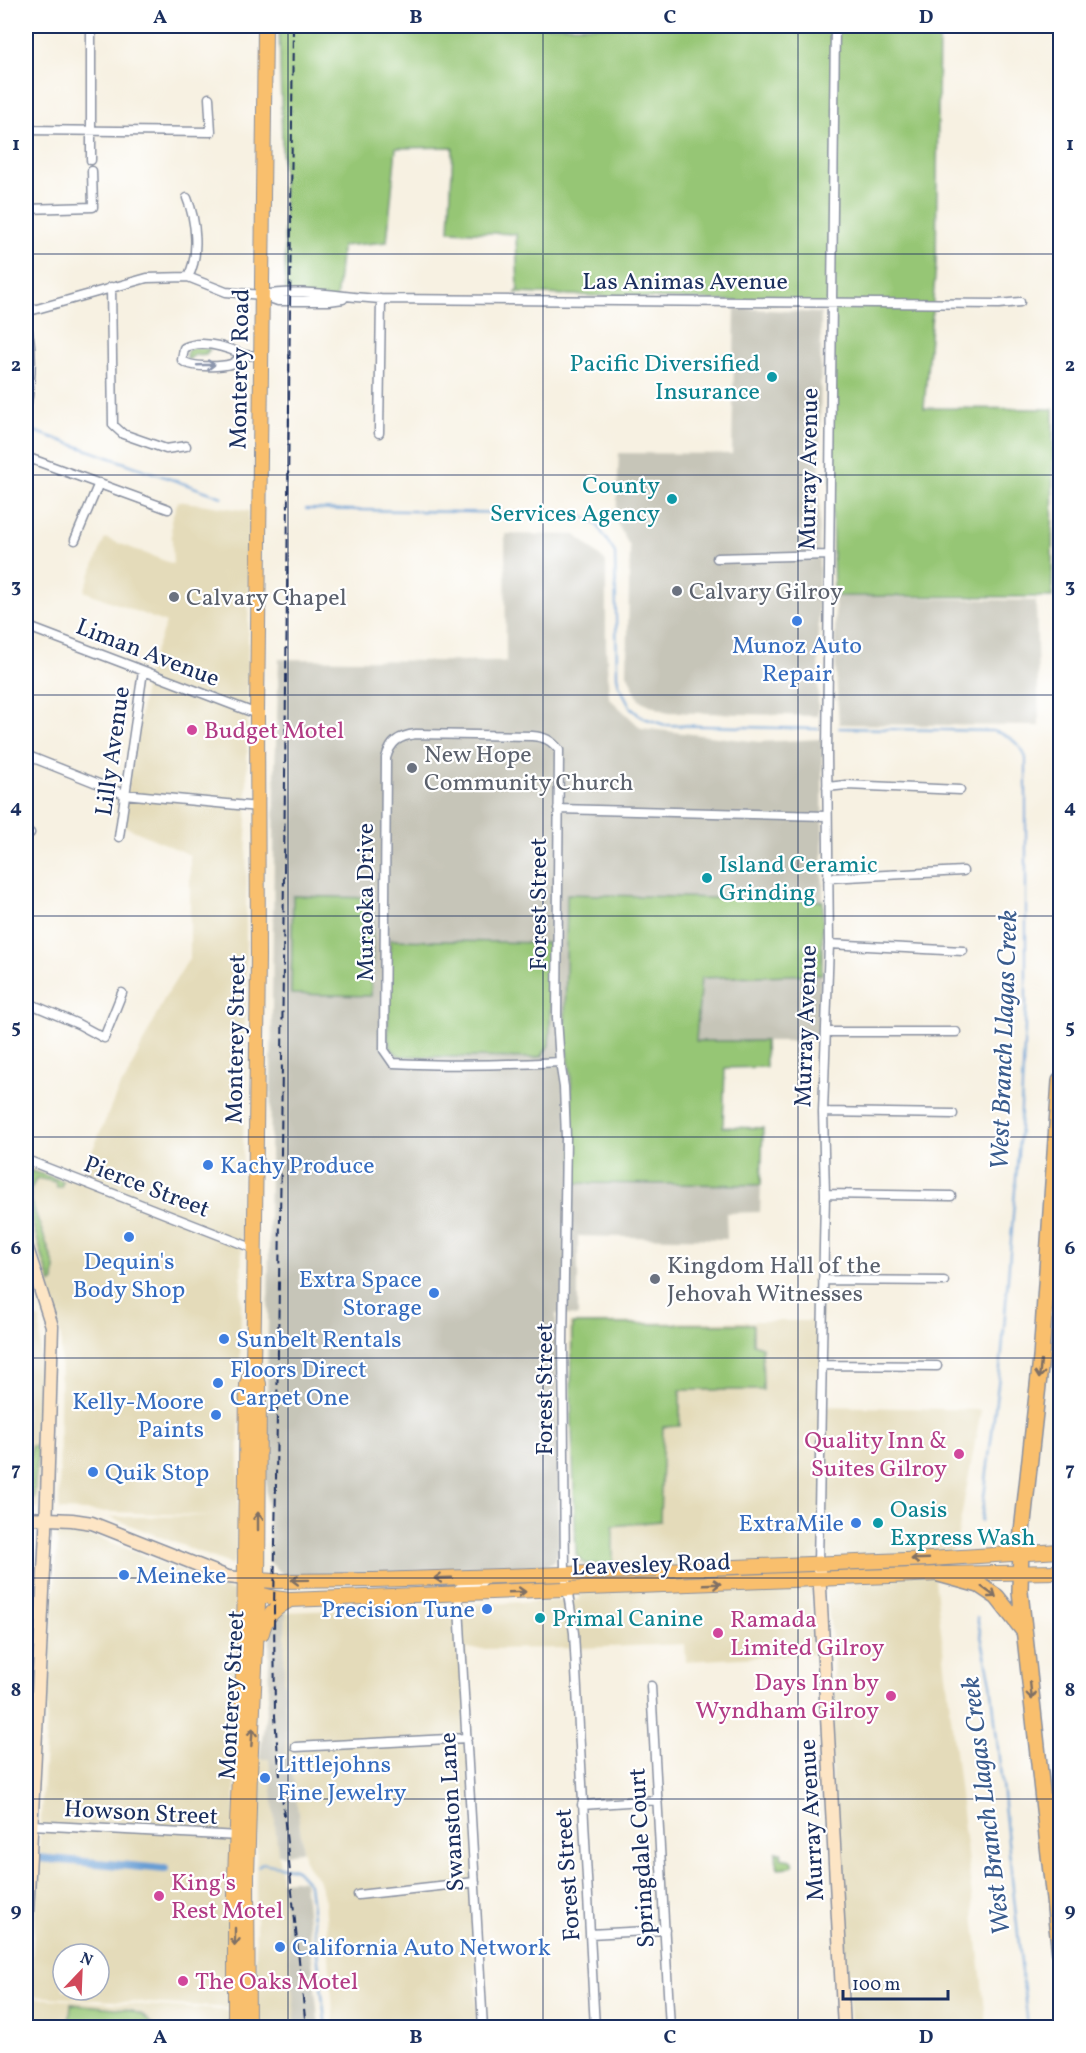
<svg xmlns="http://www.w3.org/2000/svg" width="1086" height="2053" font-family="Vollkorn,serif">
<rect width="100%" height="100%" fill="#fff"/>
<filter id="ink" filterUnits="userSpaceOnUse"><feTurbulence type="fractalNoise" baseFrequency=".0167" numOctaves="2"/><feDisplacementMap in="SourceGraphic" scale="12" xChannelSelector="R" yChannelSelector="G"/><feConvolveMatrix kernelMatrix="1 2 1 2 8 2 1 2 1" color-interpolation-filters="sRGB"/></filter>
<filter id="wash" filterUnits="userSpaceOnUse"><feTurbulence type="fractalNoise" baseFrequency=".008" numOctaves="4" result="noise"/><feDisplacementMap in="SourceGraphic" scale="24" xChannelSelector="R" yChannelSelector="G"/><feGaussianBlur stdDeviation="1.35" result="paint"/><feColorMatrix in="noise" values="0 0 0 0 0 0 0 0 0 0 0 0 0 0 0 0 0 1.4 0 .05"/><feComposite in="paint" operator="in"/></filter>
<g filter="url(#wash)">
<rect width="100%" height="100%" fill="#f7f1e2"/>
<path fill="#e4dbba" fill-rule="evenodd" d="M178,501L249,511L246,938L238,1517L237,1556L232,1565L109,1517L216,1516L59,1510L61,1337L26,1210V1169L29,1168L63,1179L82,1175L120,1086L125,1081L164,999L190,957V855L124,826L126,798L148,669L166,623L84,591L105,538L173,564L171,520Z
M26,1313L40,1319L39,1509L26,1508Z
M755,1321H819L823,1406L981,1410L956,1545L935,1579L987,2027H851L831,1785L834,1650L820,1557L811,1602L813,1654L686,1661L685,1644L579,1648L466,1649L475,1888L477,2027H334L325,1901L318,1879L305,1862L294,1781L286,1754L284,1680L286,1612L579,1600L569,1323Z
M26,1530L34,1531L26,1690Z
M58,1531L100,1538L234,1592L237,1669L231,2008L30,1996ZM63,1954H99V1990H63Z
M259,1759H269L296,2027L256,2028V1872Z
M32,1998L234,2011V2027L30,2028Z"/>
<path fill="#c6c5b8" d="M735,308L821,313L818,716L666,712L639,700L627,673L630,547L616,521L619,453L732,454Z
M505,534L576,535L606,562V645L609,698L641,728L759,742L822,739L823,901L567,895L565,1031L571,1075L574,1183L761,1185L760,1212L726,1213L727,1239L578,1236V1316L556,1314L559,1550L554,1561L546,1566L286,1577L269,1562L266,1478L275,771L279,659L506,662Z
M835,596L1036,601L1039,726L839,724L835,655Z
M822,974L818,1041H696L701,978Z
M282,1612H286L284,1680L286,1754L294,1781L303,1850L284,1855L278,1854L269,1759H259L268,1700L270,1631Z
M294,1880L304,1881L319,2027H296L281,1881Z"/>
<path fill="#96c675" stroke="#587a6a" stroke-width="1.5" d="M279,26H939L936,265L924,408L1053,409L1052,597L834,596L830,417L834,305L516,293L518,290L516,234L449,231L453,147L396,148L387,242L342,246L336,302H286Z
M194,347L210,349L205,355L203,354L201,356L199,354L197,356L196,354L188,360L186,354L188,350Z
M567,894L823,901L822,974L701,978L696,1041H765L766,1067L725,1068L723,1127L763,1128L761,1185L574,1183L571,1075L565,1031Z
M293,896L373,898L371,996L291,994Z
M390,940L550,943V1033L549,1045L542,1056L534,1058L401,1056C393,1053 390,1047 388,1038Z
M32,1171L63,1181L61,1187H57L55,1182L37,1178L30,1190L31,1201L55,1267L54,1281L51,1284L26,1202V1173Z
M572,1324H753V1344L762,1347L763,1390H680V1426L663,1427L660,1521L613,1526V1564H586L576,1555L571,1397Z
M31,1446H38L34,1497L26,1506Z
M26,1710H31L26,1851Z
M776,1852H782L781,1858L791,1860L793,1865L789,1867L777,1868Z
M71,2004L126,2009L143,2015L154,2027H69Z"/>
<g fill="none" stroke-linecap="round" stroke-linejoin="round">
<path stroke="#679ed4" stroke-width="2" d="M28,429L222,497
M306,509L569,514L586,518L597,525L615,553L617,676L619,685L631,708L641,717L665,725L818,729
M839,728L993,731C1009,735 1020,743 1026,758V1006L1020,1128L1002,1352L981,1521
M977,1617L991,1683L1028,2028
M258,1867L262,1863L295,1869L309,1884L326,2028"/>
<path stroke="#679ed4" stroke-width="8" d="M27,1857L165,1869"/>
</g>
</g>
<g filter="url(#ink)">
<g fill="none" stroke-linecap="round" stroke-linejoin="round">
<g stroke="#8990a0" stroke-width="11">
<path id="street" d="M91,26V160
M26,130L211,132L209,98
M187,198C196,220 200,255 188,277
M26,209L93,207L92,171
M111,287L113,425L123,434L166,449L186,446
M262,295C302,288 341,297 381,299L999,304L1020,302
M26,312L147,278L188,277L226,292L262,295L278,301H329L343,299
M26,323C34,351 31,381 26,409
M243,355C239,359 236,362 231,364C220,367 189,368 182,360L184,348C202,339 226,347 242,354C247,357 255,355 261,355
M379,433L381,299
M26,457L168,509
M75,540L99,483
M717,558L828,555
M26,626L257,714
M26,755L124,794L258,807
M827,787L846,785L960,790
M558,809L826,816
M26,831L30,833
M119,837L143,671
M828,878L963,871
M26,912H29
M829,944L963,951
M26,1002L78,1024L104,1038L122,993
M826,1032H956
M560,1062C504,1065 449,1066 393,1063L384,1050L386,758C391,741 399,736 416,734L532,736C545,737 551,740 559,750L557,1018L560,1062L564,1087L566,1137L563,1343L565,1574L574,1633L595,2028
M823,1112L953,1114
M26,1162H32L255,1249
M825,1194L951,1196
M823,1280L944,1281
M822,1365L937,1366
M818,1563L825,1194L823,1112L829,944L827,752L835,26
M651,1686L670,2028
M296,1747L467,1738
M582,1805L658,1800
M32,1825L239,1836
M358,1895L475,1882
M590,1934L665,1930
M483,2028L458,1589L462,1586L479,1585L488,1576"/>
</g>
<g stroke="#8990a0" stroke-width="15">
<path id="secondary" d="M26,1245L52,1326L46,1531L26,1934
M26,1518L72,1520L92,1523L228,1577L246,1579
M819,1570L844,2028"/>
</g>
<g stroke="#8990a0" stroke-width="16">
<path id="primary" d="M246,1579L274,1581L373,1580L565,1574L929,1559L1060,1551
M245,1590L274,1598L290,1600L939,1574L1060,1572
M262,1633C266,1615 275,1609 290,1600
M235,2028V1877L244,1647L247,1384L253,1365L254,1311L258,956L257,714L265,26
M248,2028L247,1877L250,1772L258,1605L259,1384L253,1365"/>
</g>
<g stroke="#8990a0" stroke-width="18">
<path id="highway" d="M1060,1081L1041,1358L1021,1541L1020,1592L1060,1954
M939,1574L979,1585L997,1597L1023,1630"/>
</g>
<use href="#street" stroke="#fff" stroke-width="8"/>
<use href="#secondary" stroke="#fde5c5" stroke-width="12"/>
<use href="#primary" stroke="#f9bf6d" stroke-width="14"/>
<use href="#highway" stroke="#f9bf6d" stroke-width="15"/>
<path stroke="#1b2f5e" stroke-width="2" stroke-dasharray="9 4.5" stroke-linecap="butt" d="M293,26L281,1153L274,1610L275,1716L278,1756L306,2028"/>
</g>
<defs><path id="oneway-shaft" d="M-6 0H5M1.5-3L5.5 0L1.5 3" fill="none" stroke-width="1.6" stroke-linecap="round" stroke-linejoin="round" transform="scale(1.5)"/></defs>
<use stroke="#8d97ae" href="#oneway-shaft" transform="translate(206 365) rotate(-2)"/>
<g stroke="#7f7065">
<use href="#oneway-shaft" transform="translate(1040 1370) rotate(96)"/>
<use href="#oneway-shaft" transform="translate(258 1521) rotate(-90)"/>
<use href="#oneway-shaft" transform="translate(920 1559) rotate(178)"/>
<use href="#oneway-shaft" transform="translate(443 1578) rotate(178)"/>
<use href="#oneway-shaft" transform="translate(300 1580) rotate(179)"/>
<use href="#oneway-shaft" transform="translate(712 1584) rotate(-2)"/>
<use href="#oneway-shaft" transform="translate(517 1592) rotate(-2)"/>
<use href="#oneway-shaft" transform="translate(989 1592) rotate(36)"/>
<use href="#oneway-shaft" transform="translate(1031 1691) rotate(84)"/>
<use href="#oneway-shaft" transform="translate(252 1737) rotate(-86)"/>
<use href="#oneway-shaft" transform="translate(235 1937) rotate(90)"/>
</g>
</g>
<path fill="none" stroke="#1b2f5e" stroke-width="1.5" stroke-opacity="0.55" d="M288,26V2028M543,26V2028M798,26V2028M26,254H1060M26,475H1060M26,695H1060M26,916H1060M26,1137H1060M26,1358H1060M26,1578H1060M26,1799H1060"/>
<g fill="#0f9aa8" stroke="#fff" stroke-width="2">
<circle cx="772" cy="377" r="6"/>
<circle cx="672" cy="499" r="6"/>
<circle cx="707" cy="878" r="6"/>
<circle cx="878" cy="1523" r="6"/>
<circle cx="540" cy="1618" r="6"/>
</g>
<g fill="#6b7280" stroke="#fff" stroke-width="2">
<circle cx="677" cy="591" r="6"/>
<circle cx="174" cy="597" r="6"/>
<circle cx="412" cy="768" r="6"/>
<circle cx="655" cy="1279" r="6"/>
</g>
<g fill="#3f7fe0" stroke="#fff" stroke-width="2">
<circle cx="797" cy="621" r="6"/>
<circle cx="208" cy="1165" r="6"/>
<circle cx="129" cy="1237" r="6"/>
<circle cx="434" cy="1293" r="6"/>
<circle cx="224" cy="1339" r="6"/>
<circle cx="218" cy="1383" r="6"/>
<circle cx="216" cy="1415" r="6"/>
<circle cx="93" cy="1472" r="6"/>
<circle cx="856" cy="1523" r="6"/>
<circle cx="124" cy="1575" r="6"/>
<circle cx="487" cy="1609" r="6"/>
<circle cx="265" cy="1778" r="6"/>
<circle cx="280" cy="1947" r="6"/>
</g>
<g fill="#d1479c" stroke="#fff" stroke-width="2">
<circle cx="192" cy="730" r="6"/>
<circle cx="959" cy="1454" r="6"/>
<circle cx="718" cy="1633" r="6"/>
<circle cx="891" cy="1696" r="6"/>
<circle cx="159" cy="1896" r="6"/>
<circle cx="183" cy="1981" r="6"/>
</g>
<g text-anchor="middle" stroke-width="4.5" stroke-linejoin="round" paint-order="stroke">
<g font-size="24" fill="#1b2f5e" stroke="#fff">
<text x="685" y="289">Las Animas Avenue</text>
<text transform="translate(239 369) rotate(-89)" y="8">Monterey Road</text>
<text transform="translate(808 469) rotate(-89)" y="8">Murray Avenue</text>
<text transform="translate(148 652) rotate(21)" y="8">Liman Avenue</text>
<text transform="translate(112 751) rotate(-82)" y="8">Lilly Avenue</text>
<text transform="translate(365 902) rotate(-90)" y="8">Muraoka Drive</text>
<text transform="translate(538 904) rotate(-90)" y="8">Forest Street</text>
<text transform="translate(805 1026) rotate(-88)" y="8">Murray Avenue</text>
<text transform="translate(235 1039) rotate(-89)" y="8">Monterey Street</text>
<text transform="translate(147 1186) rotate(21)" y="8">Pierce Street</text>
<text transform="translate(544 1389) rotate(-90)" y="8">Forest Street</text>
<text transform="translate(651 1564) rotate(-2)" y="8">Leavesley Road</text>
<text transform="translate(231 1695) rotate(-87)" y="8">Monterey Street</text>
<text transform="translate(141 1812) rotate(3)" y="8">Howson Street</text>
<text transform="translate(451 1812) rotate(-93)" y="8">Swanston Lane</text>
<text transform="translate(811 1820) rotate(-93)" y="8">Murray Avenue</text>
<text transform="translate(641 1858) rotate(-93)" y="8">Springdale Court</text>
<text transform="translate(567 1875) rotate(-94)" y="8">Forest Street</text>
</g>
<g font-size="24" fill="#0d838f" stroke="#fff" text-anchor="start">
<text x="760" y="371" text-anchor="end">Pacific Diversified<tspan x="760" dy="28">Insurance</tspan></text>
<text x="660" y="493" text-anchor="end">County<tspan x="660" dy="28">Services Agency</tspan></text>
<text x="719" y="872">Island Ceramic<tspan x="719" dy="28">Grinding</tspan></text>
<text x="890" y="1517">Oasis<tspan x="890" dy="28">Express Wash</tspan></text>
<text x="552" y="1626">Primal Canine</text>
</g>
<g font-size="24" fill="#5b616d" stroke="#fff" text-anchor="start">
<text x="689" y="599">Calvary Gilroy</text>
<text x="186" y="605">Calvary Chapel</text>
<text x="424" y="762">New Hope<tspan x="424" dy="28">Community Church</tspan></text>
<text x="667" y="1273">Kingdom Hall of the<tspan x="667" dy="28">Jehovah Witnesses</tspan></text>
</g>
<g font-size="24" fill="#366cbe" stroke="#fff" text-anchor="start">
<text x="797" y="653" text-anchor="middle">Munoz Auto<tspan x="797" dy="28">Repair</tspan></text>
<text x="220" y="1173">Kachy Produce</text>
<text x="129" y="1269" text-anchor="middle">Dequin's<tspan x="129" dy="28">Body Shop</tspan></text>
<text x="422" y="1287" text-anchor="end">Extra Space<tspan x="422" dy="28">Storage</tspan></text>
<text x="236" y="1347">Sunbelt Rentals</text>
<text x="230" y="1377">Floors Direct<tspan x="230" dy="28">Carpet One</tspan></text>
<text x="204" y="1409" text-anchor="end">Kelly-Moore<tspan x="204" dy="28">Paints</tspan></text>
<text x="105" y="1480">Quik Stop</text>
<text x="844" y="1531" text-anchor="end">ExtraMile</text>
<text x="136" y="1583">Meineke</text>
<text x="475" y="1617" text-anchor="end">Precision Tune</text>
<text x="277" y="1772">Littlejohns<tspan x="277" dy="28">Fine Jewelry</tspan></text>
<text x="292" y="1955">California Auto Network</text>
</g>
<g font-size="24" fill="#b23c85" stroke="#fff" text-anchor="start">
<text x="204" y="738">Budget Motel</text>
<text x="947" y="1448" text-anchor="end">Quality Inn &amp;<tspan x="947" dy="28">Suites Gilroy</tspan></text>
<text x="730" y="1627">Ramada<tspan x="730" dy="28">Limited Gilroy</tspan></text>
<text x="879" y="1690" text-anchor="end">Days Inn by<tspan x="879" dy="28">Wyndham Gilroy</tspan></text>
<text x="171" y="1890">King's<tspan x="171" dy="28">Rest Motel</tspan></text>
<text x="195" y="1989">The Oaks Motel</text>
</g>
<g font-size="26" font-style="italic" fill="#395b8d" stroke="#fff">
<text transform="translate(1003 1040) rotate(-88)" y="9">West Branch Llagas Creek</text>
<text transform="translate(985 1806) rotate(-97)" y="9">West Branch Llagas Creek</text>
</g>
</g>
<rect width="1086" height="2053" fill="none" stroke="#fff" stroke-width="66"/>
<g transform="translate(81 1972) rotate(23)"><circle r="28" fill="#ffffff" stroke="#a4acbf" stroke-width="1.5"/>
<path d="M0-4.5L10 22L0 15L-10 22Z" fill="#d1495b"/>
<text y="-9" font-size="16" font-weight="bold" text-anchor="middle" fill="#1b2f5e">N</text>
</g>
<path d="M843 1990v9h105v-9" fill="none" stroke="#1b2f5e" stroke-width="3"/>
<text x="852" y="1990" font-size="18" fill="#1b2f5e" stroke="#ffffff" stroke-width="4.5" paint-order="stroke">100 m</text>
<rect x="33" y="33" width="1020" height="1987" fill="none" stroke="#1b2f5e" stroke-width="2"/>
<g font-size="20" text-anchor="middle" font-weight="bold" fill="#1b2f5e">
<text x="160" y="23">A</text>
<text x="416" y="23">B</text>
<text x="670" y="23">C</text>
<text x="926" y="23">D</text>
<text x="16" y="150">1</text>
<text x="1070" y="150">1</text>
<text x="16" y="371">2</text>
<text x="1070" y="371">2</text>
<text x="16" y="592">3</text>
<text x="1070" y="592">3</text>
<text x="16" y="813">4</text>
<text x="1070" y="813">4</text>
<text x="16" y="1033">5</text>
<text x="1070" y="1033">5</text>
<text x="16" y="1254">6</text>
<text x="1070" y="1254">6</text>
<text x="16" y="1475">7</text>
<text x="1070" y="1475">7</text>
<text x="16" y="1696">8</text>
<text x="1070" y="1696">8</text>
<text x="16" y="1916">9</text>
<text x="1070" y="1916">9</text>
<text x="160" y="2043">A</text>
<text x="416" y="2043">B</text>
<text x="670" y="2043">C</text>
<text x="926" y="2043">D</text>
</g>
</svg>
